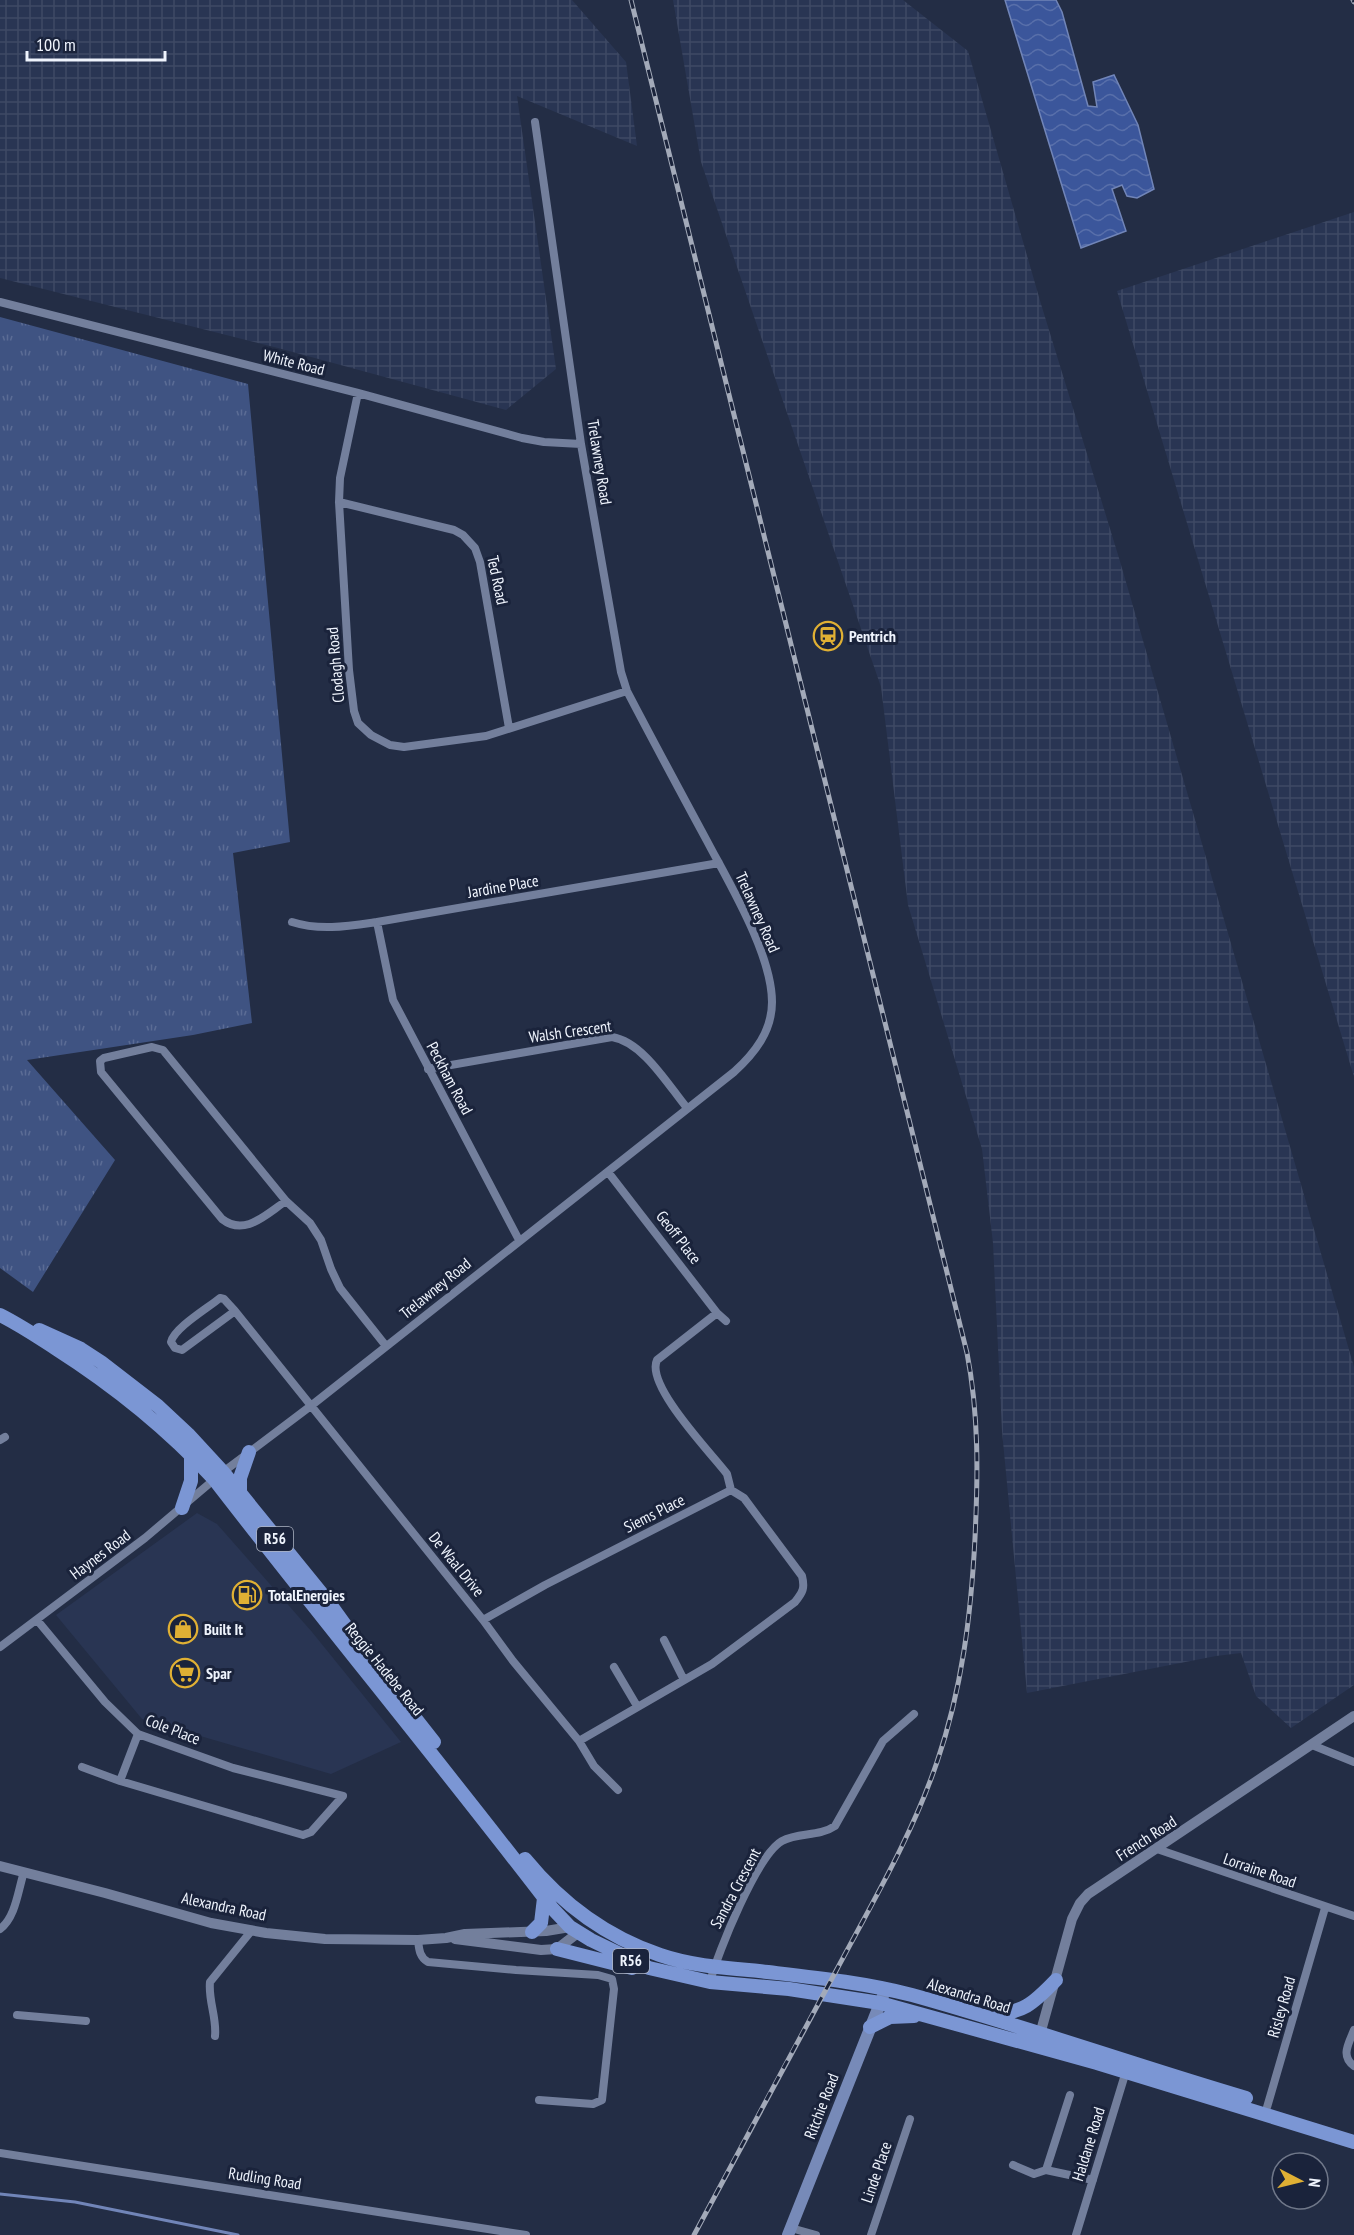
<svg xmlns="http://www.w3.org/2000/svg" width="1354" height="2235" font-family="'PT Sans Narrow',sans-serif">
<defs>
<pattern id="industrial-grid" width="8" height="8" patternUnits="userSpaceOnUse" patternTransform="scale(1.5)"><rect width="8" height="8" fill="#293553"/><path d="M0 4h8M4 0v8" fill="none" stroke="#3e4964"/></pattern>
<pattern id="grass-tufts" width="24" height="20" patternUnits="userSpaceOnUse" patternTransform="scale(1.5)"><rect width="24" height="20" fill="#3f5382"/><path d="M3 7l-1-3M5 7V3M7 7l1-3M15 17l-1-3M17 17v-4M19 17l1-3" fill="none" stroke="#5b6c95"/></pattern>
<pattern id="water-waves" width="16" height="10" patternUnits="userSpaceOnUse" patternTransform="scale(1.5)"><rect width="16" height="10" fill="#3b569b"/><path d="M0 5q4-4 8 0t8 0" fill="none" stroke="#586faa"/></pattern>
</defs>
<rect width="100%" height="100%" fill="#232d45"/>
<path fill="#293553" d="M197,1513L217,1524L312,1632L401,1742L331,1774L142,1719L56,1615Z"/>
<path fill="url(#industrial-grid)" d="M0,0H572L626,62L637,146L517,96L556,369L506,410L278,348L0,278Z
M673,0H903L968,51L1041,304L1119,558L1354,1367V1685L1291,1728L1256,1696L1241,1653L1216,1656L1027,1693L1002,1431L993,1243L982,1149L908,905L881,687L701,162Z
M1354,212V1077L1117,291Z"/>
<path fill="url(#grass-tufts)" d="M0,317L248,384L290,842L233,853L252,1023L193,1035L27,1060L115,1160L33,1292L0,1268Z"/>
<path fill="url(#water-waves)" stroke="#7185b8" stroke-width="1.5" d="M1005,0H1056L1062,12L1088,106L1097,107L1093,82L1114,75L1138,125L1154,189L1137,198L1127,196L1122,185L1112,189L1126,231L1081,248Z"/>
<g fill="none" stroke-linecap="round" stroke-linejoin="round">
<path stroke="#7185b8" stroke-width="3" d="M0,2194L75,2202L238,2235"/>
<path stroke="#737f9c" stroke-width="8" d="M0,302L358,393L522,438L544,442L581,444
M358,393L340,478L339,502L349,670L354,711L358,723L371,735L390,745L404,747L486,736L627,691
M339,502L454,530L463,535L475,548L480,562L509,728
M292,922C320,931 349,926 377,922L719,863
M377,922L393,1000L519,1240
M428,1069L612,1037C643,1042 668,1085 687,1108
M608,1172L717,1313L726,1321
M286,1201C266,1214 245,1237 222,1219L101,1072L100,1061L104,1058L152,1047L163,1050L286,1201L310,1223L321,1240L331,1269L340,1288L386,1346
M235,1311L182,1350L175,1348L171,1342C174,1328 208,1308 220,1298L224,1299L235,1311L483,1620L513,1661L579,1741L594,1766L618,1790
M717,1313L657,1360C645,1385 711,1453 727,1474L731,1490
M0,1440L5,1437
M37,1620L105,1702L138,1734L233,1768L343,1796L311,1832L303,1835L120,1781L82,1767
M483,1620L545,1585L731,1490
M664,1640L684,1680
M0,1647L145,1538L223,1472L312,1405L734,1072C755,1053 772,1031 772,1002C772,954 729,883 707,841C680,791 653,741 627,691L621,672L581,444L535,122
M614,1667L637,1706
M579,1741L712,1664L795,1602C803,1592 805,1588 802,1576L744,1498L731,1490
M1312,1745L1354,1762
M120,1781L138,1734
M1157,1849L1354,1916
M0,1929C16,1917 18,1890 24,1872
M418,1940C419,1948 419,1957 428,1962L516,1970L598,1975L612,1979L614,1989L602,2100L593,2104L539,2100
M710,1982C718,1952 757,1855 782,1841C799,1832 819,1837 835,1826L883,1741L914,1714
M17,2015L86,2021
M1354,2030C1349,2043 1340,2056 1354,2066
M215,2036C217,2018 208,2000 210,1982L252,1930
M1265,2114L1325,1908
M0,2153L526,2235
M1013,2165L1034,2174L1046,2170L1093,2180
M1046,2170L1070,2095
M791,2228L816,2235
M871,2235L910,2119
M1076,2235L1127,2068"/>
<path stroke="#737f9c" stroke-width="10" d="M0,1866L105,1893L211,1923L266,1933L325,1939L418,1940L446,1938L465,1934L546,1931L570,1927
M455,1939L541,1950L557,1949L579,1932
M1039,2038L1072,1919L1080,1903L1088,1894L1354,1716"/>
<path stroke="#778ab8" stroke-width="12" d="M788,2235L883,1996"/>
<path stroke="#7b96d4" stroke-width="14" d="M0,1315C20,1325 36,1336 55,1348C113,1385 167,1428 214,1479C325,1623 441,1763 552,1908L570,1927L591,1940L649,1968L710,1982L789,1989L880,2003L1097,2063L1354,2142
M39,1330L81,1349L101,1362L158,1406L188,1434L223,1472L330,1604L379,1672L434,1742
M240,1494V1478L249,1452
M182,1508L191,1481V1454
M525,1859C561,1903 607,1937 660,1955C692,1966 726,1968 759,1971C810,1977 862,1982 912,1995C1024,2026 1134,2065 1246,2098
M532,1932L541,1923L544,1898
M557,1949L632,1968
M989,2016C1024,2012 1032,2005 1056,1980
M870,2027L890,2017L914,2016"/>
<g stroke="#a3aab9" stroke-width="5">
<path id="rail" d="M631,0L967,1353C979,1415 978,1475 975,1538C971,1615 962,1689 937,1762C912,1836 872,1903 836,1971C788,2059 741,2147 694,2235
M1353,0L1354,2"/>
</g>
<use href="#rail" stroke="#1a233b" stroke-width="3" stroke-dasharray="9" stroke-linecap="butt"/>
</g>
<defs>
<g id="station-ring" transform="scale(1.5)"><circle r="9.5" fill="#1a233b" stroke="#e0b034" stroke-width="1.5"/><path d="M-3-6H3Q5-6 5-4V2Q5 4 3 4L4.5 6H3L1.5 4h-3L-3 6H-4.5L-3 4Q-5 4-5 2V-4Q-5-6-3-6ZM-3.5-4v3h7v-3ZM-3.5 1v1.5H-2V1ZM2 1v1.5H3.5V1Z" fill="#e0b034"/></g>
<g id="fuel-ring" transform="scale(1.5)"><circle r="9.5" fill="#1a233b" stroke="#e0b034" stroke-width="1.5"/><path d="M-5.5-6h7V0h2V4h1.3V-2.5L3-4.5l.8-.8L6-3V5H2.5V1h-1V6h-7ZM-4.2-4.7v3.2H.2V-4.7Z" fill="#e0b034"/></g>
<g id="shop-ring" transform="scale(1.5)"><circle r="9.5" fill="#1a233b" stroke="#e0b034" stroke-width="1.5"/><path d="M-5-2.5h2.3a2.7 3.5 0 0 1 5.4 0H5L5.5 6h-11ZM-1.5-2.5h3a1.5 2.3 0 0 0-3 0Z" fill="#e0b034"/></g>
<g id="supermarket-ring" transform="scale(1.5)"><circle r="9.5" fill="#1a233b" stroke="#e0b034" stroke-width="1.5"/><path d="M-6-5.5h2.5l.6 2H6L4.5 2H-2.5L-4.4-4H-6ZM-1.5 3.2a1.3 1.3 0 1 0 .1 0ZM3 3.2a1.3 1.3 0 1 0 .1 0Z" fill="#e0b034"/></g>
</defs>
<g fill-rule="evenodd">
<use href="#station-ring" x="828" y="636"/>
<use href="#fuel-ring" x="247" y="1595"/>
<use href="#shop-ring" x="183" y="1629"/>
<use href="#supermarket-ring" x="185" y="1673"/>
</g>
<g text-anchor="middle" stroke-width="6" stroke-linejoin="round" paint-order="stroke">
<g fill="#1a233b" stroke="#afb5c3" stroke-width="1.5">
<rect x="257" y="1527" width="36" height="24" rx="4.5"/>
<rect x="613" y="1949" width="36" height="24" rx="4.5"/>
</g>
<g font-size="15" font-weight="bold" fill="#eff4fd">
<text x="275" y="1544">R56</text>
<text x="631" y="1966">R56</text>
</g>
<g font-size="16" fill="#eff4fd" stroke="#1a233b">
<text transform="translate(294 362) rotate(14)" y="6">White Road</text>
<text transform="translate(600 462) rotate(81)" y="6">Trelawney Road</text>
<text transform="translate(498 580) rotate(78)" y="6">Ted Road</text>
<text transform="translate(335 665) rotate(-95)" y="6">Clodagh Road</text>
<text transform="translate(503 886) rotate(-10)" y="6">Jardine Place</text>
<text transform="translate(758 912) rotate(66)" y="6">Trelawney Road</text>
<text transform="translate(570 1031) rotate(-8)" y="6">Walsh Crescent</text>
<text transform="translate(450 1078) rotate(62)" y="6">Peckham Road</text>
<text transform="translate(679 1237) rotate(52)" y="6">Geoff Place</text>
<text transform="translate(435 1288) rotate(-39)" y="6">Trelawney Road</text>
<text transform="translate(654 1513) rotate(-27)" y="6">Siems Place</text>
<text transform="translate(100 1554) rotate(-37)" y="6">Haynes Road</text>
<text transform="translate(457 1564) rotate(51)" y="6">De Waal Drive</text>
<text transform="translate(385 1669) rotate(51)" y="6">Reggie Hadebe Road</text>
<text transform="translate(173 1729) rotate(21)" y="6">Cole Place</text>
<text transform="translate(1146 1838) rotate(-33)" y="6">French Road</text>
<text transform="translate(1260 1870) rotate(19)" y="6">Lorraine Road</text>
<text transform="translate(735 1888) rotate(-62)" y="6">Sandra Crescent</text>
<text transform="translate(224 1906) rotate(12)" y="6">Alexandra Road</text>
<text transform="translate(969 1995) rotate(17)" y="6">Alexandra Road</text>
<text transform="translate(1281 2007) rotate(-74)" y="6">Risley Road</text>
<text transform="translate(821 2106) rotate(-69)" y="6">Ritchie Road</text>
<text transform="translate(1088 2144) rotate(-73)" y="6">Haldane Road</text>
<text transform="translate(876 2172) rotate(-71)" y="6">Linde Place</text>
<text transform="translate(265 2178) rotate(9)" y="6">Rudling Road</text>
</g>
<g font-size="16" font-weight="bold" fill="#eff4fd" stroke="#1a233b" text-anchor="start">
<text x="849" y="642">Pentrich</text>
<text x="268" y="1601">TotalEnergies</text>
<text x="204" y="1635">Built It</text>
<text x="206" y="1679">Spar</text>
</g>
</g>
<g transform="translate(1300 2181) rotate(97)"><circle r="28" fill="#1a233b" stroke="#6f7789" stroke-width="1.5"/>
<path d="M0-4.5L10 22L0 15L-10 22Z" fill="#e0b034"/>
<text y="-9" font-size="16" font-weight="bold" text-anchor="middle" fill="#eff4fd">N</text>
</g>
<path d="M27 51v9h138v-9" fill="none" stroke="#eff4fd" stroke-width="3"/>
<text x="36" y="51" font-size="18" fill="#eff4fd" stroke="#1a233b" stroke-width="4.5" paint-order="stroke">100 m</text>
</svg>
